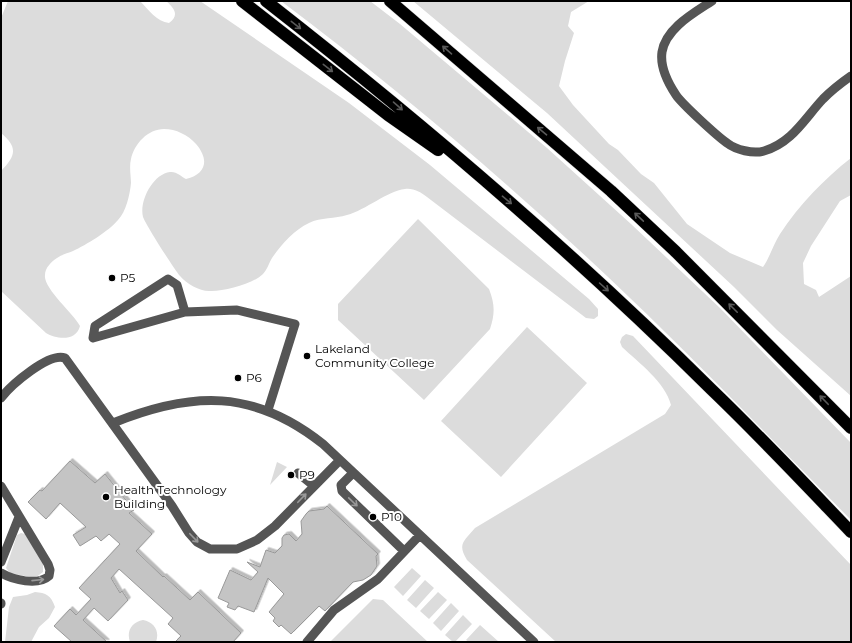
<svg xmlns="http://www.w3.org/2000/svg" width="852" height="643" font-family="Montserrat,sans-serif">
<defs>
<filter id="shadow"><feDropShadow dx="2.5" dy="-2.5" stdDeviation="0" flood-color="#0004"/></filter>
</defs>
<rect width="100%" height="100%" fill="#fff"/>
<path fill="#dcdcdc" d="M8,1H140C148,9 157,22 169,23C180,15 174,8 166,1H200L349,103L430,165L589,299L598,309V316L594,319L586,318L427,197C420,192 414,188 405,189C387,191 366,210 347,215C335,219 321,217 309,223C294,230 281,245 272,258C269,263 267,270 263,274C253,284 223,292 209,291C199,291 187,284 180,276C174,269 146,225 143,217C139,201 153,174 170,172C176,171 182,177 186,179C207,174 209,159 196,144C188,135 176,129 164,129C148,129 134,144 131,159C129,167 131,176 131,183C130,194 126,212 118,220C109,231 86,245 73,251C68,253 61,255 57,258C51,262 45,268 45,275C43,288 73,313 80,326C76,342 56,339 46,333L1,291V171C16,156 18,147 1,133V18Z
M281,1H370L400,24L547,148L631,224L720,308L851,443V520C770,438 691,355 607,276C504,179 394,86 281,1Z
M413,1H589L571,12L568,26L574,33L565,61L559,86L573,105L609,144L618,150L641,174L654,183L687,224L730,253L763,267C770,257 773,245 780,234C799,205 824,179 851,158V195L840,201L811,246L803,263L804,284L816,290L819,297L851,276V396L777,330L734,287L547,113Z
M418,219L489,289C495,304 495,314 490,329L424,400L338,320V304Z
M527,327L587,383L501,477L441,421Z
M626,334L633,336L851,565V642H556L467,560C457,544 464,541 475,528L665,414L671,405C665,382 639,363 622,347L620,342L622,337Z
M277,462L287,467L270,485Z
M21,533L25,534L43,563V572L35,578L10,573L6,568L17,535Z
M412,568L421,576L403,596L394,587Z
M425,580L434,588L416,608L407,600Z
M35,592C46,593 51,595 55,607L49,618L39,627L31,642H5L9,607L13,597L27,595Z
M438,592L447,600L429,619L420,611Z
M373,599L383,600L428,642H330Z
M451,603L459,611L441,631L433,623Z
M463,615L472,624L455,642H453L445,635Z
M143,620C154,622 160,631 156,642H130C126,631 132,622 143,620Z
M480,625L499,642H469L466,640Z"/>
<path fill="#c4c4c4" stroke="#999" filter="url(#shadow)" d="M70,461L95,483L105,474L134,510L129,513L152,534L136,551L163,577L164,576L190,600L198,592L241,633L233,642H175L181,636L168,624L173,618L119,569L111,578L120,593L122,591L128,600L108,621L94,608L83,620L107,642H72L54,626L70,609L76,615L91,599L79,588L120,544L109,534L101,541L96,536L80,546L73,535L86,527L60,503L46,519L28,502L40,490L42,491Z
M327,506L378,554L376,556L377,566L371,575L363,580L353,582L325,611L319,606L291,634L281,625L279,627L273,621L275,618L269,612L284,594L268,578L254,612L238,606L235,610L227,607L229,603L218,598L230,570L251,580L258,572L247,562L260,567L266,550L275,553L282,546V538L284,535L289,534L296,541L302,534L301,521L306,514L309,511L324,509Z"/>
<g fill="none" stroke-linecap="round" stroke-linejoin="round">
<g stroke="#dbdbdb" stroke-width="13">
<path id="highway" d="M242,1L388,115L438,150
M266,1C421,122 572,251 712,390C760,436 805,484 851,532
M390,1L611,191L676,252L851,428"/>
</g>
<path stroke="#555" stroke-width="9" d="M712,1C694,13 666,28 662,52C660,66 668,83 676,95C682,104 717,136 727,143C736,150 753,154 764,151C792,143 805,118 823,99C832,90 841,83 851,76
M185,312L177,285L168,279L95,326L93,338L185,312L237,310L295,324L268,410
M1,398C11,385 49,352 65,358L172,506L189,533L197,542L210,549H237L257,540L275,526L340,460
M113,423C192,391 254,389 323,444L534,642
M298,473L314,486
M353,473L341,485L342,491L404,551
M1,486L48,564L50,570L49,576C38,586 13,580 1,573
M1,562L19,517
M1,603V604
M307,642L334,610L378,579L419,536"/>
<use href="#highway" stroke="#000" stroke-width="12"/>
</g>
<defs><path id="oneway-shaft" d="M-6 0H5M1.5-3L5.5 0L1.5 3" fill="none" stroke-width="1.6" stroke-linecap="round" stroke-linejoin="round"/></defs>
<g stroke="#595959">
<use href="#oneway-shaft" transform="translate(296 25) rotate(38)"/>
<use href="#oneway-shaft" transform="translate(447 50) rotate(-139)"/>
<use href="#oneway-shaft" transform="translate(328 68) rotate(38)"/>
<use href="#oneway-shaft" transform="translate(398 106) rotate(41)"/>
<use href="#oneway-shaft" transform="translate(542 131) rotate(-140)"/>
<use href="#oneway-shaft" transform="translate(507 200) rotate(40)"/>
<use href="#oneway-shaft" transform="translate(639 217) rotate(-137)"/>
<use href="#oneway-shaft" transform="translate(604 287) rotate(42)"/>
<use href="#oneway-shaft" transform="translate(733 308) rotate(-135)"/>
<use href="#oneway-shaft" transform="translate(824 400) rotate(-134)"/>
</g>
<g stroke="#999">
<use href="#oneway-shaft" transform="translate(302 498) rotate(-46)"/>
<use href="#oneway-shaft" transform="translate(353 502) rotate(44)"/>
<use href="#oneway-shaft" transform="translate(194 538) rotate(46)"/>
<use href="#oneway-shaft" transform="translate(38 580) rotate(-6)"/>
</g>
<g fill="#000" stroke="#fff" stroke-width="1.5">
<circle cx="112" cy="278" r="4"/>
<circle cx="307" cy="356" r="4"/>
<circle cx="238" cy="378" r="4"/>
<circle cx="291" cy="475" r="4"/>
<circle cx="106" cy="497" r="4"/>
<circle cx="373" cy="517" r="4"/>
</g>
<g text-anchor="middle" stroke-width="4" stroke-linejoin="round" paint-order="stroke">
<g font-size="12" fill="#000" stroke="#fff" text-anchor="start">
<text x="120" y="282">P5</text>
<text x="315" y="353">Lakeland<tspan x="315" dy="14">Community College</tspan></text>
<text x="246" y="382">P6</text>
<text x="299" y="479">P9</text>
<text x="114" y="494">Health Technology<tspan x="114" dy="14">Building</tspan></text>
<text x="381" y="521">P10</text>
</g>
</g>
<rect width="852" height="643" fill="none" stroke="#000000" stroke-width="4"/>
</svg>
